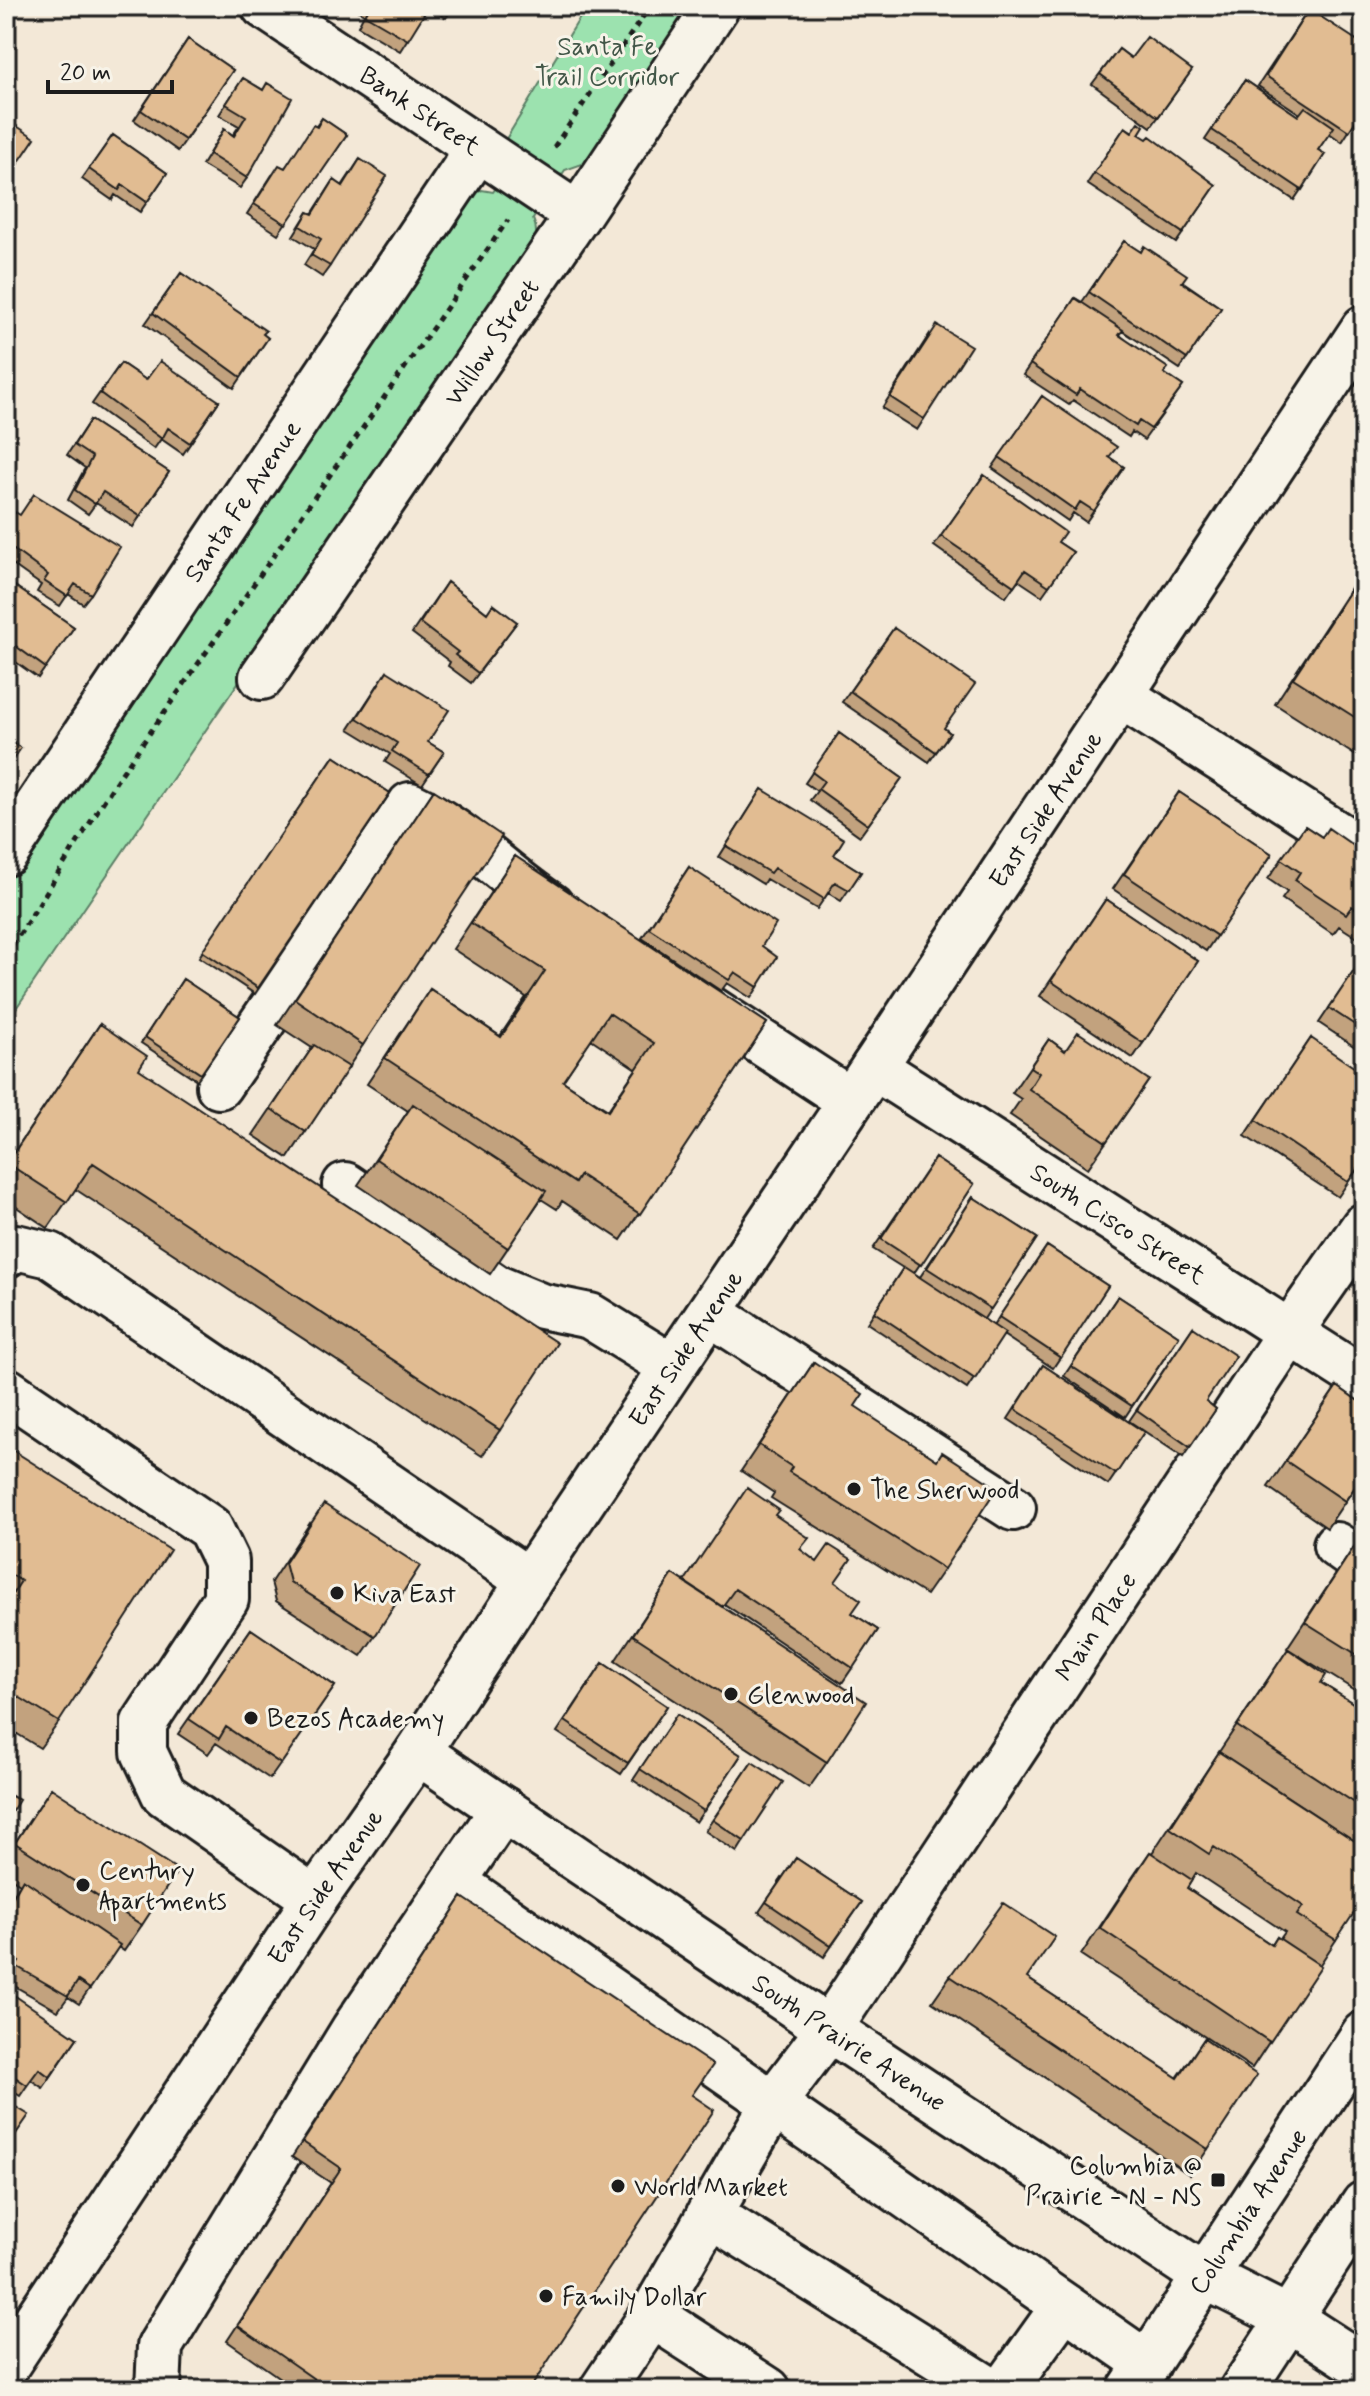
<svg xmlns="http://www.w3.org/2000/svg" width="1370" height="2396" font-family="Mynerve,sans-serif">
<rect width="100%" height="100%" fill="#f3e8d7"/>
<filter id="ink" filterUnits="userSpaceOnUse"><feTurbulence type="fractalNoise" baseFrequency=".0125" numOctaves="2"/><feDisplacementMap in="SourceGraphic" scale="16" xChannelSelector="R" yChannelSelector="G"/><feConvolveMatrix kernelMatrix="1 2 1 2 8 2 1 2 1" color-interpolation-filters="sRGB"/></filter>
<g filter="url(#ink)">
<path fill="#9ce2af" stroke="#5c7f66" stroke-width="2" d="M587,6H698L591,161L565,170L533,219C540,234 534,245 527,259L6,1023V882L469,197L482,190L493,192L519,157L504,145L506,139Z"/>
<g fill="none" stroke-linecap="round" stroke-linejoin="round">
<g stroke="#1c1c1c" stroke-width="50">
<g id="minor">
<path id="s1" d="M264,6L578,215"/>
<path id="s2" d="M262,677L578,215L717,6"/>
<path d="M1120,695L1364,851"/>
<path id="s3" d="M6,853L478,149"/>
<path d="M706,1006L851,1101"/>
<path id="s4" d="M874,1067L1364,1380"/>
<path d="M219,1086L410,805C463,830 502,874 551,906"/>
<path d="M345,1185L495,1287L541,1306L590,1316L671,1366"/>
<path d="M6,1255L16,1247L50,1255L529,1581"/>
<path d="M710,1313L1013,1508"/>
<path d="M6,1390L210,1528L226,1561V1599L144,1723V1752L164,1794L315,1899"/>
<path d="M1336,1545L1364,1565"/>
<path id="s5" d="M418,1752L829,2029L1206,2277L1290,2319L1364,2367"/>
<path d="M454,1882L1148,2364"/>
<path d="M709,2214L990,2390"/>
<path d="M652,2315L768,2390"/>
<path id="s6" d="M6,2366L315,1899L418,1752L529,1581L874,1067L1364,328"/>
<path d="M158,2390L160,2346L354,2029L503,1809"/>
<path id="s7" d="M602,2390L652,2315L774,2102L829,2029L1290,1332L1364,1226"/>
<path d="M1004,2390L1064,2306"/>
</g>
</g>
<g stroke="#1c1c1c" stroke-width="50">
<g id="major">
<path id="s8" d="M1130,2390L1364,2034"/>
<path d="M1242,2390L1364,2204"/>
</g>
</g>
<path stroke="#1c1c1c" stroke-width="5" stroke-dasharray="6 6" stroke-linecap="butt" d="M554,147L650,6
M6,956L117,780L508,220"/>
<use href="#minor" stroke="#f7f3e8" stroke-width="44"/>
<use href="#major" stroke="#f7f3e8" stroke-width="44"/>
</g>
<path fill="#c2a27e" stroke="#1c1c1c" stroke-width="2" fill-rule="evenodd" d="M350,6H454L446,18L428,7L400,51L358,26L364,14Z
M1309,9L1358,102L1364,108L1342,142L1329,133L1318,150L1325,154L1294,200L1205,140L1245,80L1298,116L1300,114L1258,86Z
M188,39L233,70L178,151L134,120Z
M1119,49L1131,58L1192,70L1151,127L1092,84Z
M243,78L263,90L247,178L240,188L202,165L224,129L233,135L239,126L219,115Z
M322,118L347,135L278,234L247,214L272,175L285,168Z
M1125,127L1216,185L1176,243L1087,184Z
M113,135L167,173L140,212L115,195L112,200L82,179Z
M360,159L330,266L322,277L304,265L314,249L293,236L308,212L312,214L334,180L342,186Z
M1124,241L1221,308L1180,369L1123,331L1120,335L1164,374L1183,386L1144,440L1132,432L1129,437L1073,400L1069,405L1023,375L1075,298L1082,302Z
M181,273L268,338L234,388L145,324Z
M929,335L924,419L917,430L882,408Z
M121,363L146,380L219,401L183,454L161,439L154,449L92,404Z
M1042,396L1109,457L1124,467L1086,522L1073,513L1068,521L992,468Z
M90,420L169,472L133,527L96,503L88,514L68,500L85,468L67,455Z
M984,475L1058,542L1073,552L1042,596L1018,580L1006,597L934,546Z
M6,525L91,594L83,604L68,594L60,606L37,592L41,585L6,560Z
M1364,568V761L1275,704Z
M6,580L74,627L38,678L6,655Z
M447,582L487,613L517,622L471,683L448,666L450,662L412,633Z
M894,628L944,728L950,733L929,762L842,702Z
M387,671L428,742L444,752L422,785L385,762L390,754L349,729Z
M839,733L902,778L860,836L810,800L817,791L805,783Z
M334,756L390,793L255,994L199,957Z
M762,789L834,855L861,872L841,901L828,893L817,909L766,879L763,884L719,857Z
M434,790L363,1045L288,1158L253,1135L312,1048L277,1025Z
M1179,792L1272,854L1206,951L1113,889Z
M1305,826L1322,837L1364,853V926L1356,937L1339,926L1333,934L1282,899L1287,892L1268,879Z
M515,856L767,1023L621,1240L562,1201L557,1209L541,1199L490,1274L358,1185L408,1111L367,1084L430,989L500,1036L526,997L453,949ZM591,1039L636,1069L608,1110L563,1081Z
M689,867L758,987L751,998L727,983L721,991L642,938Z
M1106,899L1198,961L1133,1058L1040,996Z
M1364,956V1053L1319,1023Z
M183,979L240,1017L197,1080L141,1043Z
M100,1024L139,1069L500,1430L482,1456L75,1189L48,1228L6,1200V1164Z
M1311,1038L1364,1159L1338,1197L1245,1136Z
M1049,1039L1065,1051L1149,1080L1088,1168L1010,1115L1021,1099L1012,1093Z
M935,1158L974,1184L914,1273L920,1277L973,1197L1037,1238L984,1319L993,1326L1047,1246L1108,1286L1053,1368L1003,1335L967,1389L867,1323L903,1268L873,1249Z
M1118,1296L1179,1336L1125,1417L1064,1376Z
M1193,1327L1206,1401L1216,1409L1183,1457L1129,1421Z
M814,1362L855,1406L944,1569L926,1595L771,1498L774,1493L741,1471Z
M1043,1365L1144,1432L1108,1485L1008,1419Z
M1337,1386L1364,1405V1493L1355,1487L1327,1528L1268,1487Z
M6,1446L59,1722L40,1748L6,1727Z
M775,1515L800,1550L835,1582L852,1613L878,1630L842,1683L724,1604L722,1607L827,1762L809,1788L615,1661L673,1574L684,1581Z
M310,1523L375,1636L361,1656L276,1601L271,1582Z
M1354,1547L1364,1554V1696L1287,1648Z
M251,1629L335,1686L270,1779L216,1743L208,1754L178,1734Z
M1288,1649L1321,1683L1364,1710V1847L1219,1752Z
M603,1663L667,1706L621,1774L557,1732Z
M677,1714L741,1755L696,1822L633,1780Z
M1219,1752L1336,1940L1252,2068L1081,1955L1132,1878L1150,1852L1152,1853ZM1196,1873L1285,1932L1280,1939L1277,1937L1272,1945L1187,1888Z
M752,1762L744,1841L737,1852L705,1831Z
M51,1788L142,1925L124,1951L118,1947L79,2004L68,1997L58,2011L6,1981L8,1977L6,1975V1906L20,1884L6,1875V1856Z
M796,1858L862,1902L824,1957L759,1912Z
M462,1897L692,2095L529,2390H297L227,2341L331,2183L292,2157Z
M950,1976L1027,1978L1177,2078L1204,2039L1208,2149L1190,2175L932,2002Z
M6,2001L77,2038L43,2088L31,2080L20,2096L6,2087Z"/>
<path fill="#e1bc92" stroke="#1c1c1c" stroke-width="2" fill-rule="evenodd" d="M370,6H429L408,40L365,15Z
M1309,9L1364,45V92L1358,102L1364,106V108L1349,131L1266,76Z
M1147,37L1192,70L1158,117L1100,74L1119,49L1131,58Z
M188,39L233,70L185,140L141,110Z
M243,78L263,90L267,83L292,98L247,178L209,154L224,129L234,136L246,116L226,104Z
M1245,80L1298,116L1305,107L1334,127L1318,150L1325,154L1302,190L1212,130Z
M322,118L347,135L286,224L254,204L279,165L285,168L313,125L317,127Z
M6,119L35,138L6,181Z
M1139,122L1144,126L1139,134L1147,139L1150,136L1216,185L1183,233L1094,173L1125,127L1132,132Z
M113,135L167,173L147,202L122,185L119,190L89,169Z
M360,159L387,176L330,266L311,255L321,239L300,226L308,212L313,214L334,180L343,186Z
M1124,241L1141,252L1144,246L1187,275L1182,282L1221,308L1187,359L1089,292Z
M181,273L266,331L263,334L268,338L241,377L153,313Z
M1075,298L1123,330L1119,335L1168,368L1164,373L1183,386L1151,429L1139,421L1136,426L1080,389L1076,395L1030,364Z
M937,325L971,346L924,419L890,397Z
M160,361L219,401L190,443L168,428L162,439L100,393L121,363L146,380Z
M1042,396L1117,447L1109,457L1124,467L1094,511L1080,502L1075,510L999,457Z
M90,420L169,472L140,516L103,492L95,504L75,490L92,457L74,445Z
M984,475L1065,532L1058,542L1073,552L1049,586L1025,570L1014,586L941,536Z
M34,494L120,547L91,594L75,584L67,596L44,581L48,575L6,544V526L15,512L20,515Z
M1364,570V723L1293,678Z
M6,580L74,627L46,668L6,639Z
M447,582L487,613L493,604L517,622L478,673L455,655L458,652L420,623Z
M894,628L975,684L944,728L950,733L936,752L850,691Z
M387,671L449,710L428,742L444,752L429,774L392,751L397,743L357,718Z
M839,733L902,778L868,825L818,789L824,781L812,772Z
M6,739L21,748L6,770Z
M334,756L390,793L258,988L202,951Z
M762,789L844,839L834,855L861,872L849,890L835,882L824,899L774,868L770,873L726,846Z
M434,790L502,836L363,1045L295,999Z
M1179,792L1272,854L1217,936L1124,874Z
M1305,826L1322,837L1328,828L1364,853V914L1352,906L1346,914L1295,880L1300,872L1281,859Z
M515,856L767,1023L640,1214L580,1175L575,1183L385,1058L430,989L501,1037L545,971L471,923ZM609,1013L654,1043L608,1111L563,1081Z
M689,867L776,924L762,946L777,957L758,987L735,972L729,980L649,928Z
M1106,899L1198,961L1143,1043L1051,981Z
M1364,956V1031L1329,1008Z
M183,979L240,1017L201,1074L145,1037Z
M100,1024L147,1056L139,1069L557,1343L500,1430L93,1163L67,1202L7,1163Z
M1078,1032L1149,1080L1106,1142L1029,1089L1039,1073L1030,1067L1049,1039L1065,1051Z
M1311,1038L1364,1074V1159L1348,1182L1256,1120Z
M314,1045L349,1067L306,1132L271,1109Z
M413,1104L546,1191L508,1248L376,1159Z
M935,1158L974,1184L921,1265L881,1239Z
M973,1197L1037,1238L991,1309L927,1268Z
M1047,1246L1108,1286L1061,1358L999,1317Z
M904,1267L1005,1333L975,1379L874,1312Z
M1118,1296L1179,1336L1132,1406L1071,1366Z
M1193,1327L1236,1356L1206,1401L1216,1409L1190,1447L1137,1410Z
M814,1362L863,1394L855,1406L937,1460L942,1452L997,1488L944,1569L789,1472L792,1467L759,1445Z
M1043,1365L1144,1432L1116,1474L1015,1409Z
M1337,1386L1364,1405V1474L1345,1501L1286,1461Z
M6,1446L170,1550L59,1722L6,1689V1604L21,1581L6,1571Z
M747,1488L779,1510L775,1515L809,1538L800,1549L817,1562L829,1545L851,1559L835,1582L861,1600L852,1613L878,1630L853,1668L735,1589L722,1607L684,1582Z
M324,1504L420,1566L375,1636L290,1582L285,1563Z
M1354,1547L1364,1554V1659L1305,1622Z
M673,1574L866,1702L827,1762L633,1635Z
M251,1629L335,1686L281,1764L226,1727L219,1739L189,1719Z
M1288,1649L1326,1675L1321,1683L1364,1710V1809L1237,1726Z
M603,1663L667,1706L628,1763L565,1721Z
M677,1714L741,1755L704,1811L640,1769Z
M1219,1752L1364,1847V1898L1336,1940L1297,1915L1303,1906L1214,1847L1209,1854L1170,1828Z
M752,1762L783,1782L744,1841L713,1820Z
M51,1788L178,1870L142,1925L15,1843Z
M6,1793L19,1800L6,1821Z
M1150,1852L1192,1880L1187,1888L1272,1945L1277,1937L1321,1966L1270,2042L1100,1928Z
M796,1858L862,1902L831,1946L766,1902Z
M23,1879L120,1945L90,1989L78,1981L68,1996L16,1966L19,1962L6,1953V1909Z
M462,1897L713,2065L692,2095L714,2110L529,2390H330L238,2326L341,2168L303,2142Z
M1003,1903L1055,1937L1027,1978L1178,2078L1204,2039L1257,2075L1208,2149L950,1976Z
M11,1993L77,2038L50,2077L39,2069L27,2085L6,2071V2001Z
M6,2101L29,2115L6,2148Z"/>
</g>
<g fill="#1c1c1c" stroke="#f7f3e8" stroke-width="3">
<circle cx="854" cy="1489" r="8"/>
<circle cx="337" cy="1593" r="8"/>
<circle cx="731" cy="1694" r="8"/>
<circle cx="251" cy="1718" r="8"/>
<circle cx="83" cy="1885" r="8"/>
<rect x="1210" y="2172" width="16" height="16" rx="4"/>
<circle cx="618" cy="2186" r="8"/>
<circle cx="546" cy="2296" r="8"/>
</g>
<g text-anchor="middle" stroke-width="6" stroke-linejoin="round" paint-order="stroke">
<g font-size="26" fill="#425748" stroke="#f7f3e8">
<text x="607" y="55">Santa Fe<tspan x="607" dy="30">Trail Corridor</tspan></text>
</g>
<g font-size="26" fill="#1c1c1c" stroke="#f7f3e8">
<text dy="9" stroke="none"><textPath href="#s1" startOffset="188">Bank Street</textPath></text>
<text dy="9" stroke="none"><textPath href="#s2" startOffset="406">Willow Street</textPath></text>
<text dy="9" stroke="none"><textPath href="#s3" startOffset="424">Santa Fe Avenue</textPath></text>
<text dy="9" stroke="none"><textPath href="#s6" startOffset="1872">East Side Avenue</textPath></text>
<text dy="9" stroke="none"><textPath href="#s4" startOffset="290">South Cisco Street</textPath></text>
<text dy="9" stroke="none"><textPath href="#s6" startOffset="1224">East Side Avenue</textPath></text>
<text dy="9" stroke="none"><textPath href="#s7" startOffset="910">Main Place</textPath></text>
<text dy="9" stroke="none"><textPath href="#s6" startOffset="576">East Side Avenue</textPath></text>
<text dy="9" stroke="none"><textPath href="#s5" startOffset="520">South Prairie Avenue</textPath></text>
<text dy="9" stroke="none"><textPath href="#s8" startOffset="214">Columbia Avenue</textPath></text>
</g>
<g font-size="26" fill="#1c1c1c" stroke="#f7f3e8" text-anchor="start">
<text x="870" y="1498">The Sherwood</text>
<text x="353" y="1602">Kiva East</text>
<text x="747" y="1703">Glenwood</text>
<text x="267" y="1727">Bezos Academy</text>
<text x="99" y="1879">Century<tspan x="99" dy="30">Apartments</tspan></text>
<text x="1202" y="2174" text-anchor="end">Columbia @<tspan x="1202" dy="30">Prairie - N - NS</tspan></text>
<text x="634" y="2195">World Market</text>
<text x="562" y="2305">Family Dollar</text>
</g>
</g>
<rect width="1370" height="2396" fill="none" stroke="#f7f3e8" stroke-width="32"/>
<rect x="16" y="16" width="1338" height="2364" fill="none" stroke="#1c1c1c" stroke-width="3" filter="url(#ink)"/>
<path d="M48 80v12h124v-12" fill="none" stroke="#1c1c1c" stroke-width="4"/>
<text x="60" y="80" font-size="24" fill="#1c1c1c" stroke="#f7f3e8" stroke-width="6" paint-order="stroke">20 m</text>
</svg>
